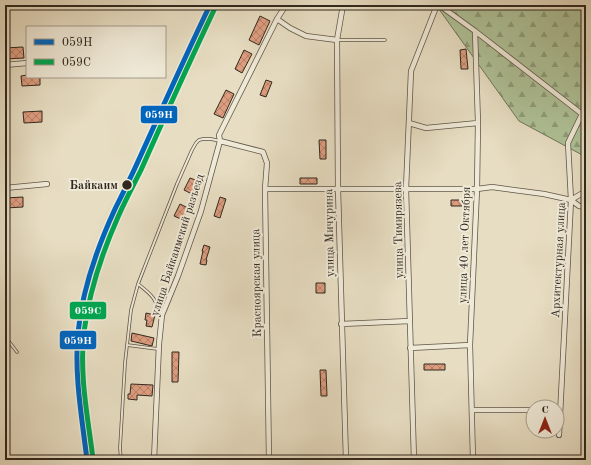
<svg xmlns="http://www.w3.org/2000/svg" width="591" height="465" font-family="'Old Standard TT',serif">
<defs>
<pattern id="forest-firs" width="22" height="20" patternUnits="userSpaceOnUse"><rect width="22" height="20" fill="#afc298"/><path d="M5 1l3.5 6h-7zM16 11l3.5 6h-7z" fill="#8f9e7b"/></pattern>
<pattern id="building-cross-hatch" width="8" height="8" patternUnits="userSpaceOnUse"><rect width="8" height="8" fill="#df9d80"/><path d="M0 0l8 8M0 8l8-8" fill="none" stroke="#b58068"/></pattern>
</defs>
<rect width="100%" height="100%" fill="#e7ddc2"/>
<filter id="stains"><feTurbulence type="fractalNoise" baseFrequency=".005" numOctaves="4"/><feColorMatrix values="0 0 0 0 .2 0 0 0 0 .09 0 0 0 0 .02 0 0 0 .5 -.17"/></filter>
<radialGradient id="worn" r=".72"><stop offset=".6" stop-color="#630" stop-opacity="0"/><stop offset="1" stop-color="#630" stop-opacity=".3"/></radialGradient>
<path fill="url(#forest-firs)" stroke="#70755b" d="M436,5H586V157L519,121Z"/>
<path fill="url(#building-cross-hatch)" stroke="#30281e" d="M260,16L270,21L259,45L249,40Z
M23,47L24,58L5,59V48Z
M466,49L468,69H461L460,50Z
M244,50L252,54L242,73L235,69Z
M27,75V77H40V85L22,86L21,76Z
M266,80L272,82L266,97L260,95Z
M226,90L234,94L223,118L214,114Z
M42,111V122L24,123L23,112Z
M319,140H326V159H320Z
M190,178L198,181L192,194L184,190Z
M300,178H317V184H300Z
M23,197V207L5,208V198Z
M220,197L226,199L220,218L214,216Z
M451,200H470V206H451Z
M180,204L188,208L183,220L174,216Z
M204,245L210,247L206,260H207L206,265L200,264L203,251H202Z
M316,283H325V293H316Z
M146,313L155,315L152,327L146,326L147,320H145Z
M132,333L154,338L152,346L131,341Z
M172,352H179L178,382H172Z
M424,364H445V370H424Z
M320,370H326L327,396H321Z
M131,384L153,385L152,396L137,395V400L128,399V394H130Z"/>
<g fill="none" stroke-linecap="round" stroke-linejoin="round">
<g stroke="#5e5547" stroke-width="3.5">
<path id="service" d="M338,40H385
M138,284C152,295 156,298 160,316
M5,332L7,339L17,352
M127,345L158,349
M121,460L120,448L125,363L131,310L138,284L177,184L192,150L196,143L199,140L203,139H211L220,141"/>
</g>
<g stroke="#5e5547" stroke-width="6">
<path id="minor" d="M343,5L337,40L338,189L346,460
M439,5L475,31L582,114L586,115
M277,19L290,28L306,36L337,40
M5,65L27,63
M409,123L426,128L478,123
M220,141L263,152L267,163L265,189L269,460
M5,188L47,184
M265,189H477L492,187L544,194L571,200L579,206L586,207
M571,200L586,191
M341,324L410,321
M410,348L470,345
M472,410H533
M559,435L571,200L568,143L582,114
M154,460L159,344L162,315L178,276L201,211L220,141L219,135L277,19L286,5
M414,460L406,189L411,71L437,5
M473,460L470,345L477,189L478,123L475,31"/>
</g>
<use href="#service" stroke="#efe9d7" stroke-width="2"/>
<use href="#minor" stroke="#efe9d7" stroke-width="4.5"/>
<g stroke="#efe9d7" stroke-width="8">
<path id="rail-1" d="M87,460C82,418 74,375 78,333C82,290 97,248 115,209C122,195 129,181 135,168C160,113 184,59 210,5"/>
</g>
<g stroke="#efe9d7" stroke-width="8">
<path id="rail-2" d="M93,459C88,418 79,375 84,332C89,292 102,253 118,217C125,201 133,186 141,170C165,116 190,61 215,8"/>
</g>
<use href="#rail-1" stroke="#0065bd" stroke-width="5"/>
<use href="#rail-2" stroke="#00a651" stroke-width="5"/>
</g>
<circle fill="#30281e" stroke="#efe9d7" stroke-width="1.5" cx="127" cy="185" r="5.5"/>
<g text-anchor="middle" stroke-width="4" stroke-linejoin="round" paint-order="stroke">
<g font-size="12" font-weight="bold" fill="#30281e" stroke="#efe9d7" text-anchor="end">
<text x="118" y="189">Байкаим</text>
</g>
<g font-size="12" fill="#30281e" stroke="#efe9d7">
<text transform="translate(398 230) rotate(-91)" y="4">улица Тимирязева</text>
<text transform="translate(329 233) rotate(-91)" y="4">улица Мичурина</text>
<text transform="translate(177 245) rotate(-72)" y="4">улица Байкаимский разъезд</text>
<text transform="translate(464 245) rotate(-88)" y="4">улица 40 лет Октября</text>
<text transform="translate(558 260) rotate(-87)" y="4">Архитектурная улица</text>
<text transform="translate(256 283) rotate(-91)" y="4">Красноярская улица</text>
</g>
</g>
<g stroke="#efe9d7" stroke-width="1.5">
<rect x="140" y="105" width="38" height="19" rx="4" fill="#0065bd"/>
<rect x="69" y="301" width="38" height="19" rx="4" fill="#00a651"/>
<rect x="59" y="330" width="38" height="20" rx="4" fill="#0065bd"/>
</g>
<g font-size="11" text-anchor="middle" font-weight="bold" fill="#fff">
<text x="159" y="118">059Н</text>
<text x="88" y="314">059С</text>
<text x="78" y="344">059Н</text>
</g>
<rect width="591" height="465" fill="none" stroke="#e7ddc2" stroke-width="20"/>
<rect x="6" y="6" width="579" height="453" fill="none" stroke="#30281e" stroke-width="2"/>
<rect x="10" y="10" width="571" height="445" fill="none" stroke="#30281e"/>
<rect x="26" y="26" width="140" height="52" fill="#efe9d7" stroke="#a39c8d"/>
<rect x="34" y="39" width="20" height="6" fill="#0065bd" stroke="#a39c8d"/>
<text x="62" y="46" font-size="12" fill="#30281e">059Н</text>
<rect x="34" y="59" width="20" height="6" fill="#00a651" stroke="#a39c8d"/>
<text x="62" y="66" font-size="12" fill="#30281e">059С</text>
<g transform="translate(545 419)"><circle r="19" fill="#efe9d7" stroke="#a39c8d"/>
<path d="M0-3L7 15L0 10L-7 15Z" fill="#8f2418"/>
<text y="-6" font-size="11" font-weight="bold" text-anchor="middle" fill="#30281e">С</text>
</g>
<rect width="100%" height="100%" filter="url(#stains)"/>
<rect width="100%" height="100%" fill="url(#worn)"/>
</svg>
